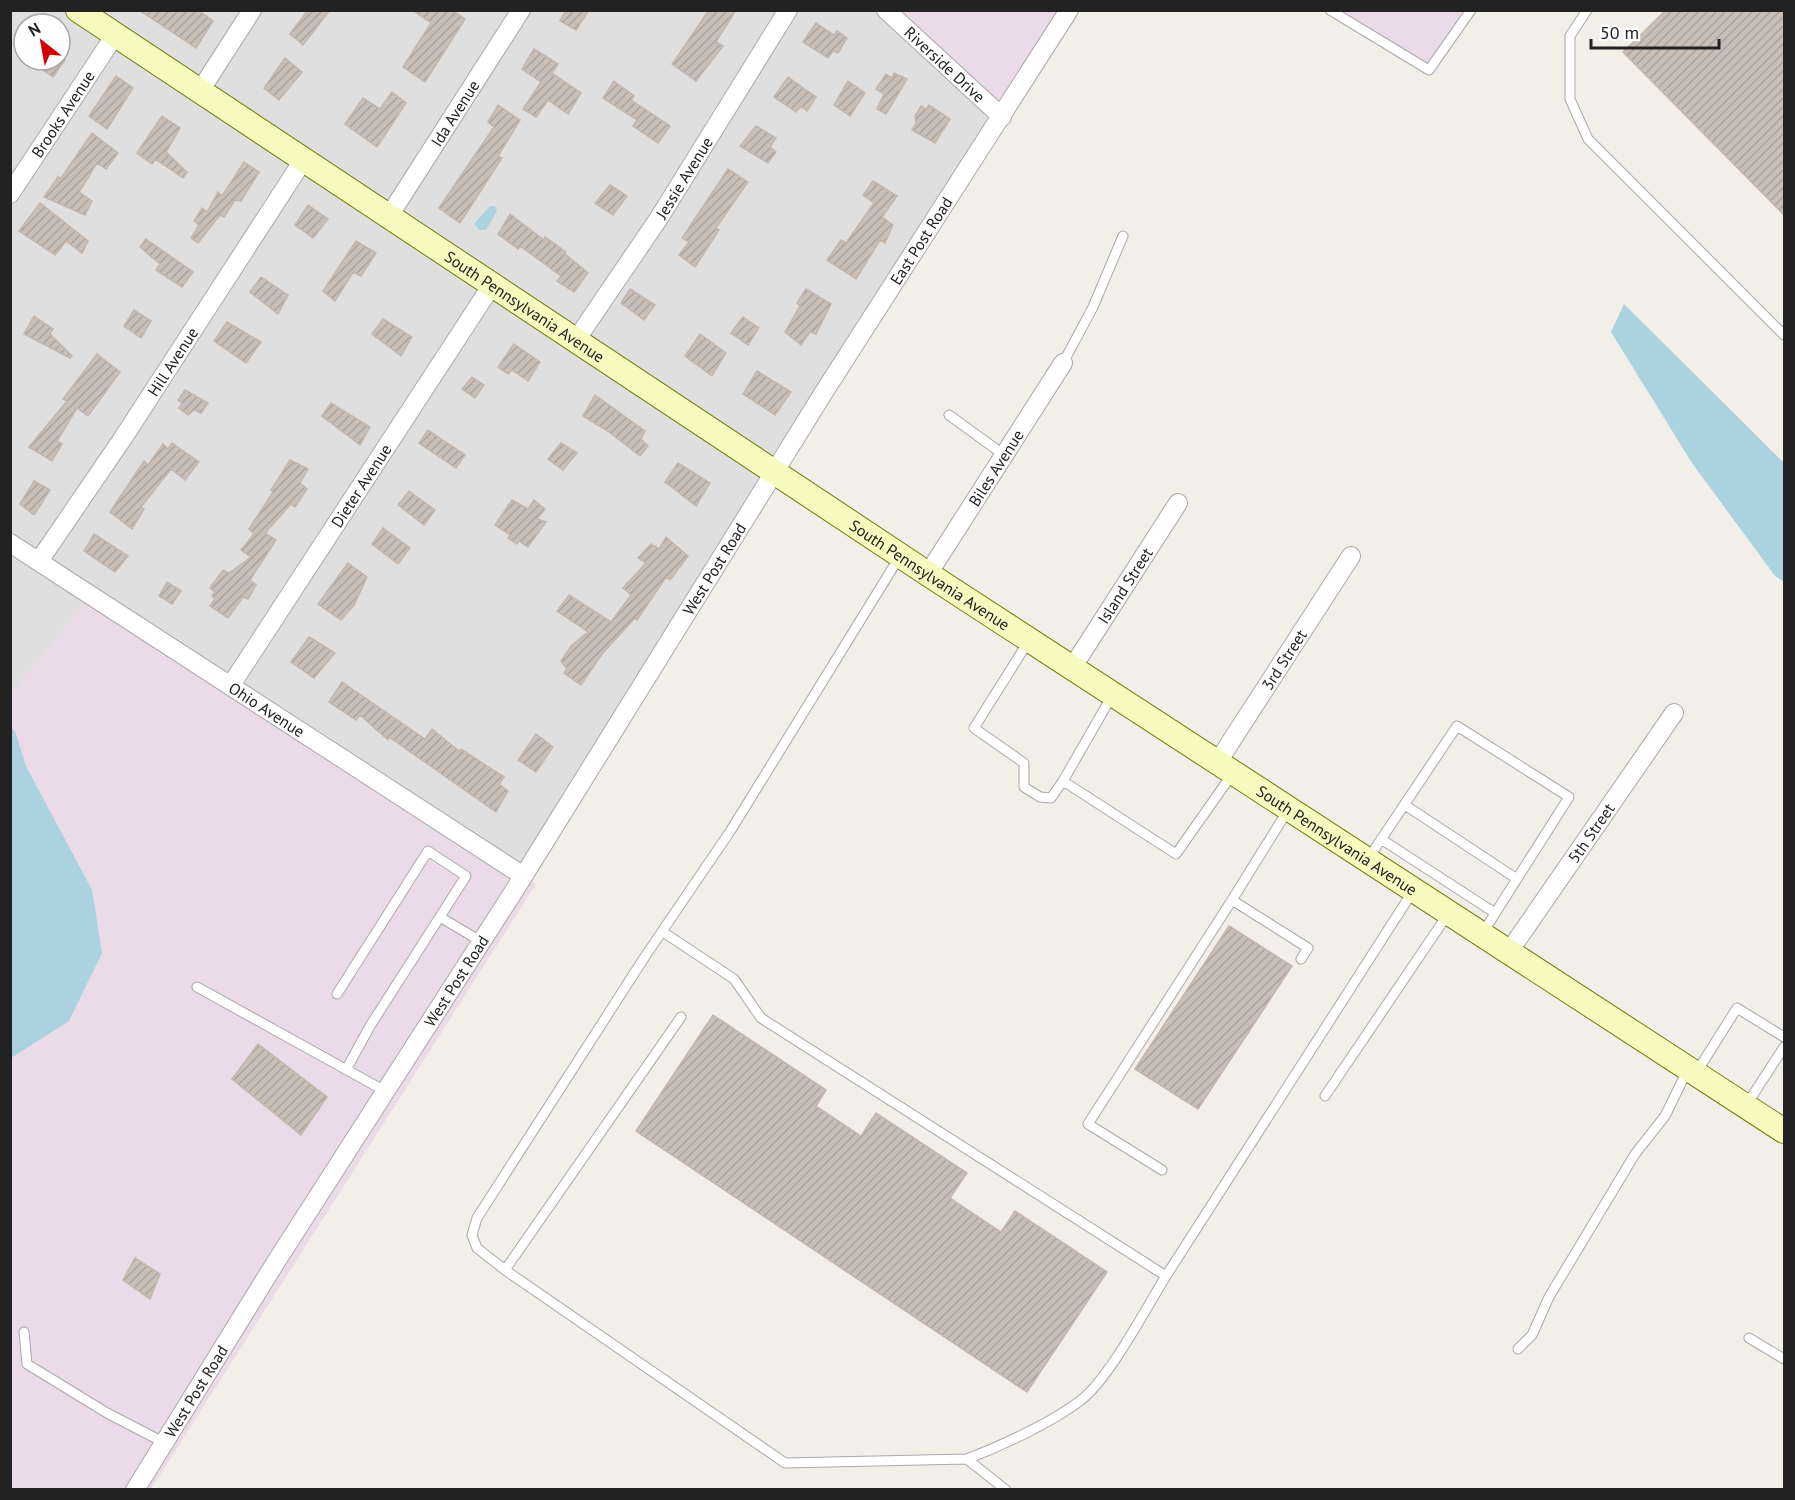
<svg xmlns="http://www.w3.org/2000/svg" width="1795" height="1500" font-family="'PT Sans',sans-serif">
<defs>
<pattern id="building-hatch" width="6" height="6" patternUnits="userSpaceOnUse" patternTransform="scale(1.5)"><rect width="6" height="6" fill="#c7bfb8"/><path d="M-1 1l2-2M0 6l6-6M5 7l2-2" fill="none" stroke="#aba49e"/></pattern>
</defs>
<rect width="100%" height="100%" fill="#f2efe9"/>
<path fill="#e0dfdf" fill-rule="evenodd" d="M10,11H898L1002,117L522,875L11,689ZM24,24H60V60H24Z"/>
<path fill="#ebdbe8" d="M902,11H1069L1002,117Z
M1330,11H1471L1429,70Z
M92,595L536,884L151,1489H11L10,689L13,691Z"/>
<path fill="#aad3df" d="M490,206H495L497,211L486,230H480L474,224Z
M1624,304L1784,463V582L1775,576L1692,463L1611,332Z
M11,728L15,731L26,766L92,890L102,953L69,1021L11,1058Z"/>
<path fill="url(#building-hatch)" stroke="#c4b6ab" stroke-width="1.5" d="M139,10H198L213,21L196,48Z
M308,10H330L303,45L290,34Z
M412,10H452L465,19L425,82L403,67L431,23Z
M566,10H589L576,30L560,21Z
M709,10H736L716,42L723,46L696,81L672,64Z
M1666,10H1785V216L1623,52Z
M816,23L834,35L837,31L847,38L838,53L833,51L828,58L803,42Z
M534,49L558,64L552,73L581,93L568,114L548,100L536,117L523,109L541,82L522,69Z
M285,58L302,72L279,100L264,88Z
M28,60H65L53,77Z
M894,73L907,79L886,114L877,109L884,94L876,89L886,74L892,78Z
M116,76L133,88L107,129L89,116Z
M788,77L816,97L807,111L801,106L796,112L774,97Z
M614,81L634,96L631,100L670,126L658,143L633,126L637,120L603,98Z
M848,81L865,93L850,116L834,105Z
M392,92L406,103L377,147L345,124L363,98L380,109Z
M498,105L520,120L498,156L502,158L460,223L439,208L494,127L488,122Z
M929,105L950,119L935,143L912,130L916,123L915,116L921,106L926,109Z
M162,116L180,128L166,152L187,172L183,178L155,159L152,164L137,153Z
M756,126L776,138L770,147L776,152L768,163L740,146Z
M92,133L118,153L106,169L97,163L79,192L92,201L85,215L44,197L58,177L61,178Z
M244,162L259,172L241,201L235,200L224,217L220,215L198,243L191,238L199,225L194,221L202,208L207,212L218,192L222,196Z
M728,169L748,182L716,228L719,230L695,267L679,255L689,242L682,238Z
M873,181L897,196L882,217L893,225L885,243L880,240L856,279L827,260L841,240L846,243L874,203L863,195Z
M610,185L627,196L613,215L595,203Z
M40,203L88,241L82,253L66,241L55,255L19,231Z
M308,205L328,219L313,238L295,225Z
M510,214L544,240L545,237L566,252L565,254L588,273L574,292L557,281L561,276L520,246L518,249L498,234Z
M146,239L193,272L182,287L156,270L160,264L140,247Z
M356,241L376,253L361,276L353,272L335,301L323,291Z
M261,277L288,295L278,314L250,292Z
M630,289L655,305L644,320L621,303Z
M806,289L831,304L816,334L810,332L801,345L785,332L800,306L797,303Z
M134,310L151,321L141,338L124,326Z
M34,316L53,329L50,334L72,356L70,358L24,334Z
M743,317L759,328L748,345L731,333Z
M383,319L412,337L401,356L372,334Z
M227,322L261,342L246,363L214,341Z
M700,334L726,353L712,376L685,356Z
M514,344L540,362L528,381L512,370L508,374L498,367Z
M97,354L120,372L88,416L77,408L57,441L62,444L52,461L29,447L67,401L63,399Z
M757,371L791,392L775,415L743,394Z
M472,377L484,385L475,398L462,389Z
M185,390L208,403L201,413L194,410L188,415L179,408L182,403L178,400Z
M595,395L645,431L641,439L648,446L640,456L609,432L583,416Z
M331,403L370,427L360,445L322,416Z
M428,430L465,455L456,468L419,443Z
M172,443L199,462L185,480L171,469L141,507L144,509L132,529L110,512L144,461L148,465L163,444L168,449Z
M561,443L577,453L563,470L548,459Z
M290,460L308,469L300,483L307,489L295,507L291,504L265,533L276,540L250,580L256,585L248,599L243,597L228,618L210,606L215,599L212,596L215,592L210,588L223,570L229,573L251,557L241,550L254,534L249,529L273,492L271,490Z
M678,463L710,483L696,506L665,482Z
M34,481L50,490L34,515L20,504Z
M409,491L435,510L424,525L398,505Z
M512,500L528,509L534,500L545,509L537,519L546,522L528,547L519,541L517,544L508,538L510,535L495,525Z
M383,528L410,548L398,564L372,544Z
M94,534L128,556L115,572L84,551Z
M666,537L688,556L670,580L666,577L637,620L635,618L602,654L581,685L564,673L567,669L561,661L571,646L588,632L557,611L569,595L611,622L631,595L623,588L646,563L638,558L651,544L659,549Z
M348,563L367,577L354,605L341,620L318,604Z
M167,582L181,591L172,604L159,596Z
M309,637L335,653L314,678L291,662Z
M342,682L425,739L432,729L459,751L461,749L504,777L499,784L508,791L496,812L389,737L388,740L360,715L356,720L329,702Z
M536,734L553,747L536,772L518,760Z
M1229,926L1292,966L1198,1109L1135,1069Z
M713,1015L826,1090L816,1106L861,1136L876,1113L967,1173L950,1198L1001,1232L1015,1211L1107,1272L1027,1392L636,1131Z
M258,1044L327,1097L301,1135L232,1079Z
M135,1258L160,1274L150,1299L123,1280Z"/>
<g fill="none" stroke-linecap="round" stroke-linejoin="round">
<g stroke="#a9a9a9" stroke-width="11">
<path id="service" d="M1330,10L1429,70L1471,10
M1587,10L1570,36V99L1588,139L1784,335
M1063,363L1093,307L1123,236
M949,415L1004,455
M900,556L731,830L644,958L477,1218L472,1235L477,1248L505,1270L785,1463L967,1459L1006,1490
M1028,642L974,728L1024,763V787L1040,797L1051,798L1063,781
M1113,694L1063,781L1176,854L1233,773
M1405,805L1517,879
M1381,839L1495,913
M1368,859L1457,726L1569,797L1482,934
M1232,900L1288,810
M440,917L482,942
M663,932L734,979L761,1018L1166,1276L1413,891
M197,987L385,1091
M337,994L428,851L466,876L370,1026L347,1068
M1696,1073L1737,1008L1784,1037
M1325,1096L1448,914
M1747,1104L1784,1047
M1162,1170L1088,1124L1232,900L1308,948L1301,959
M505,1270L681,1017
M24,1332L27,1364L107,1413L163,1442
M1749,1338L1784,1359
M1518,1349L1532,1335L1549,1297L1635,1154L1665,1116L1688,1069
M967,1459C1001,1446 1053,1422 1081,1400C1109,1379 1146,1308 1166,1276"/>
</g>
<g stroke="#a9a9a9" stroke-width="20">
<g id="minor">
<path id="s1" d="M886,10L1002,117"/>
<path d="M200,91L252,10"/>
<path id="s2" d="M10,194L115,35"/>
<path id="s3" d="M389,216L521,10"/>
<path id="s4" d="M576,340L659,218L788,10"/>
<path id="s5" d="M10,543L522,875"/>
<path id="s6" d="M39,561L123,438L304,159"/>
<path id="s7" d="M928,574L1063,363"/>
<path id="s8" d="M1072,668L1178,503"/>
<path id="s9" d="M231,685L492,285"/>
<path id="s10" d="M1217,763L1351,556"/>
<path id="s11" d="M1508,953L1674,713"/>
<path id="s12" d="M135,1490L274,1265L521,880L824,392L1069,10"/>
</g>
</g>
<g stroke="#707d05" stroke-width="26">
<g id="secondary">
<path id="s13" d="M78,10L928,574L1784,1131"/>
</g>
</g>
<use href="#service" stroke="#fff" stroke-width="9"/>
<use href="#minor" stroke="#fff" stroke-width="18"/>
<use href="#secondary" stroke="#f7fabf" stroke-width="24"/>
</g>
<g text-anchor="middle" stroke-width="6" stroke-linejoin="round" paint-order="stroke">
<g font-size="16" fill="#222" stroke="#fff">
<text dy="6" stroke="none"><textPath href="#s1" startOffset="80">Riverside Drive</textPath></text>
<text dy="6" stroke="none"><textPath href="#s3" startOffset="122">Ida Avenue</textPath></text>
<text dy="6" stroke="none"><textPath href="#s2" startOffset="96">Brooks Avenue</textPath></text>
<text dy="6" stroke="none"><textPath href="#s4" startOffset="195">Jessie Avenue</textPath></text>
<text dy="6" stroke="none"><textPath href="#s12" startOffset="1476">East Post Road</textPath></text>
<text dy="6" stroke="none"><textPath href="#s13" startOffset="536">South Pennsylvania Avenue</textPath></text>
<text dy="6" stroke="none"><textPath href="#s6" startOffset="240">Hill Avenue</textPath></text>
<text dy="6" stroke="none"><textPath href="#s7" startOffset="126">Biles Avenue</textPath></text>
<text dy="6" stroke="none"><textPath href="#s9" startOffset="238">Dieter Avenue</textPath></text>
<text dy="6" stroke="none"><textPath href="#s12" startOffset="1088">West Post Road</textPath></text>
<text dy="6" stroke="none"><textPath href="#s13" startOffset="1022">South Pennsylvania Avenue</textPath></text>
<text dy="6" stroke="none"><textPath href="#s8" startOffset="98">Island Street</textPath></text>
<text dy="6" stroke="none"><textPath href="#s10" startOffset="123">3rd Street</textPath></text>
<text dy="6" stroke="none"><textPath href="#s5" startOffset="306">Ohio Avenue</textPath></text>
<text dy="6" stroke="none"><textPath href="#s11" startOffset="146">5th Street</textPath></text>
<text dy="6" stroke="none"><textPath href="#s13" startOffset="1508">South Pennsylvania Avenue</textPath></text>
<text dy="6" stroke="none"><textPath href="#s12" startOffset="602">West Post Road</textPath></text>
<text dy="6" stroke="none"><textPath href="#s12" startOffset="116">West Post Road</textPath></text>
</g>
</g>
<rect width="1795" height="1500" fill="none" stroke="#222222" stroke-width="24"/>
<g transform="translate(42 42) rotate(329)"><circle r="28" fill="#ffffff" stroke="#a7a7a7" stroke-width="1.5"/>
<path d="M0-4.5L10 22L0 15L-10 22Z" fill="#d40000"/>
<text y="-9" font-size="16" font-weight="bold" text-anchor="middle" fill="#222222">N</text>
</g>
<path d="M1591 39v9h128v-9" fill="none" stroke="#222222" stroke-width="3"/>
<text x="1600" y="39" font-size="18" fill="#222222" stroke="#ffffff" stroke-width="4.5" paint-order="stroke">50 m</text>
</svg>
